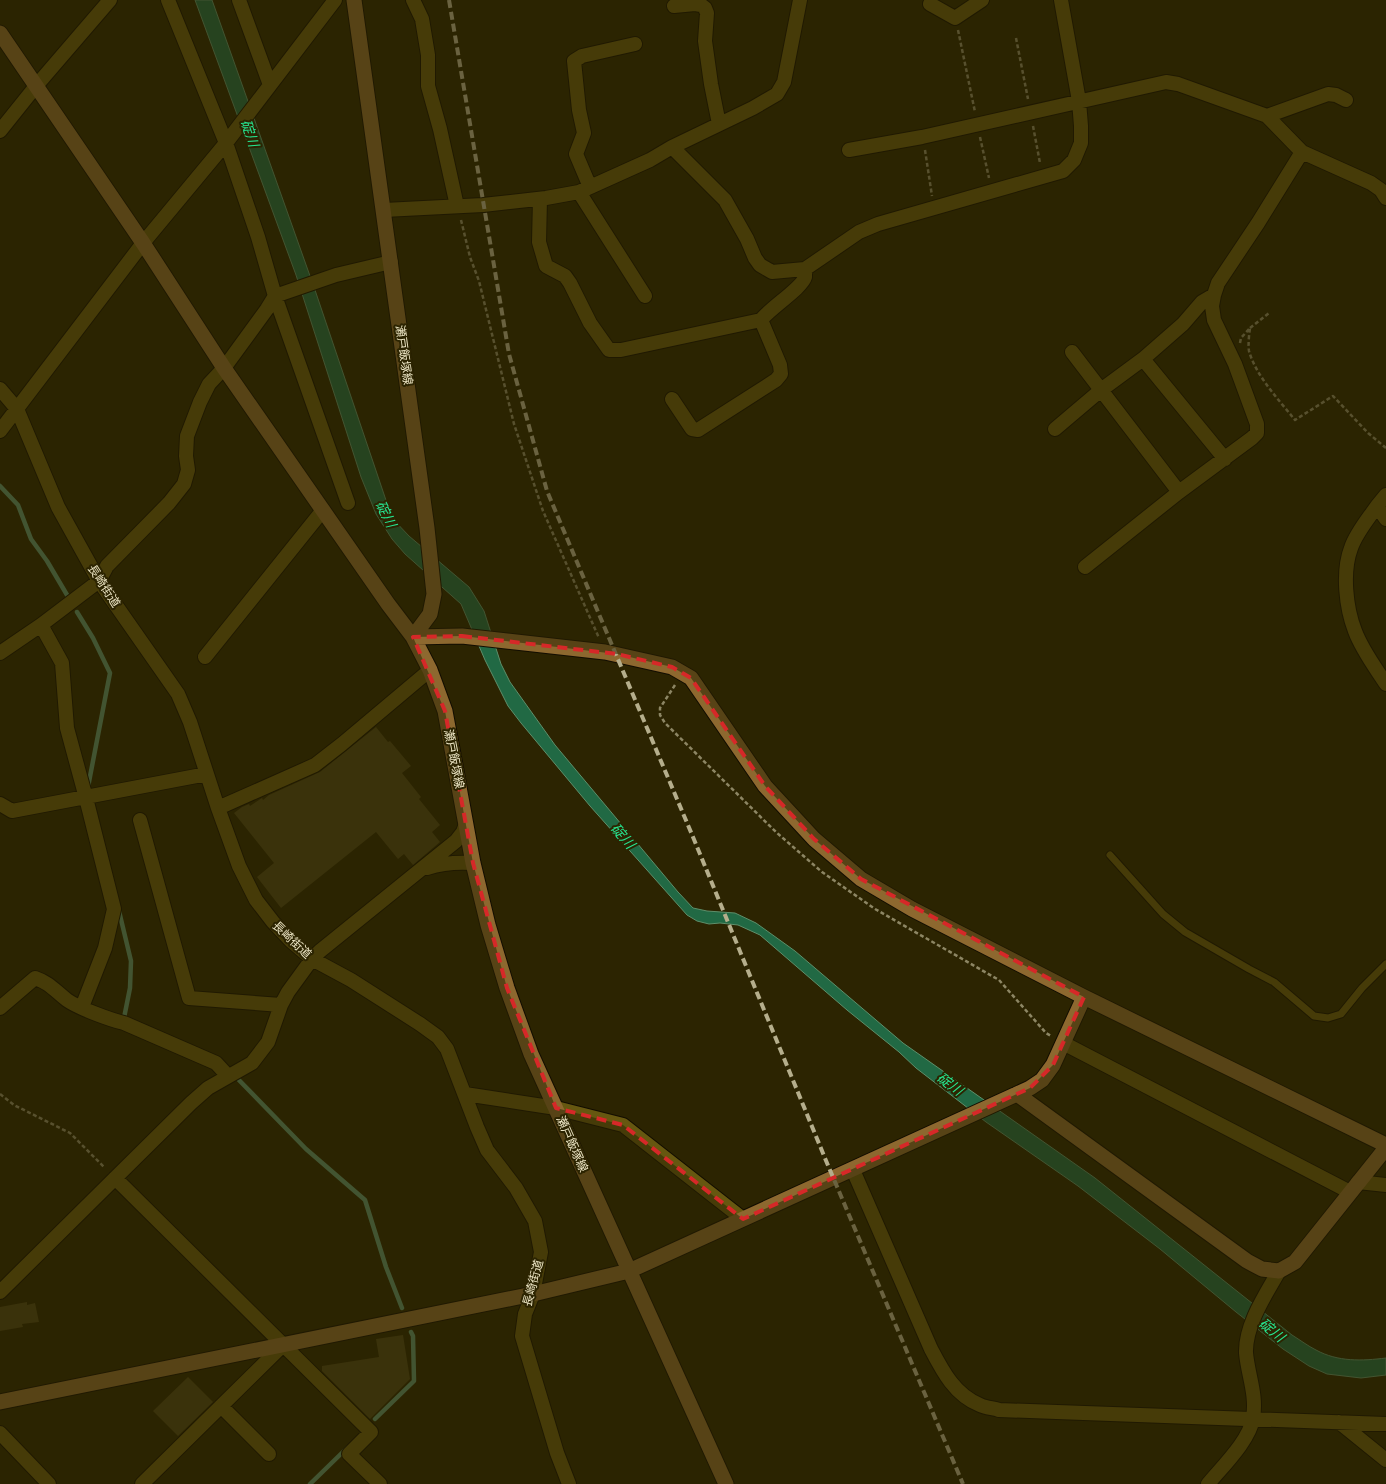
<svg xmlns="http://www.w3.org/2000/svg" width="1386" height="1484" font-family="Quicksand,'Noto Sans JP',sans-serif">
<rect width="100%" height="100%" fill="#2c2401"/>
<path fill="#216944" stroke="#5e8e6a" d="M195,0H212L315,290L392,518L409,536L469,587L484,611L501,664L510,682L555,745L678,892L693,908L707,911L735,913L756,923L795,951L903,1043L1095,1178L1292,1335C1300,1340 1308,1346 1316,1350C1338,1362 1362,1361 1386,1358V1375L1361,1378L1327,1374L1309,1366L1283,1349L1236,1312L1160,1249L1078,1186L986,1122L916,1068L899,1052L847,1010L760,935L738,925L720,923L709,924L697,921L687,915L590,806L521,723L508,706L485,660L461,604L405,554L392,539L376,514L361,477L296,275Z"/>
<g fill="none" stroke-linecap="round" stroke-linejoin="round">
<path stroke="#5e8e6a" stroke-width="4.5" d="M0,486L18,505L31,539L47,561L70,600
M77,612L93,638L110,673L88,787
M119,911L131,961L130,988L124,1018L127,1019
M235,1076L306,1149L365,1200L386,1267L402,1308
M375,1419L414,1381L413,1336L411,1332
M310,1484L347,1448"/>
</g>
<path fill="#4c4317" d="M376,727L388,742L390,741L411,766L402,773L421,797L419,799L440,825L432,832L440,842L413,865L404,854L398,859L376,832L281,908L257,877L274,863L234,813L242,807L249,804L250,806L262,798L263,800L269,795L320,772Z
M27,1302V1305L35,1303L39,1322L22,1324L23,1327L0,1331V1307Z
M403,1335L410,1379L370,1419L322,1371V1366L379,1357L376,1339Z
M188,1377L213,1402L178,1436L153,1411Z"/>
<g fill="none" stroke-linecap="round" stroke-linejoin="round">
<g stroke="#120d00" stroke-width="9">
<path id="lane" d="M1110,855L1163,914L1185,932L1249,969L1274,982L1314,1016L1328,1018L1341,1014L1362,988L1386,964"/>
</g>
<g stroke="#120d00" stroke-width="16">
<path id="street" d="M168,0L226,143L258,237L275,296L348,503
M239,0L270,85
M413,0L422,19L428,55V86L440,129L457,206
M930,4L955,18L982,0
M674,6L695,4L701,5L705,8L707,13L705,41L711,84L719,124
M1267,116L1328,94L1336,95L1346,100
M0,131L36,86L110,0
M672,147L725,200L747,239L755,258L760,265L772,272L805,269L859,232L878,224L1063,171L1074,160L1081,143V126L1079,101L1061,0
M849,150L922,137L1166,82L1178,84L1267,116L1302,152L1371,183L1381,190L1386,198
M590,187L576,154L584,133L579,110L574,61L582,56L635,44
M579,192L645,296
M540,199L539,242L546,266L565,276L570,283L590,323L609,350H621L761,320
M384,210L483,205L546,198L579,192L650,160L672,147L753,108L777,94L784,82L800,0
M1072,352L1179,492
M1143,359L1183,324L1202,302L1214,295
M0,389L17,409L58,507L99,581L178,694L190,722L218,808L239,866L256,900L273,922L291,941L312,959L351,980L420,1024L438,1037L447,1049L477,1127L487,1150L516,1188L535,1221L541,1252L533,1294L525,1314L522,1336L557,1453L569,1484
M672,399L692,429L698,430L776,380L781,374L780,365L761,320C770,308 802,288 805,277C805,274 805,272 805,269
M1055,429L1101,390L1143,359L1225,459
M0,431L143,243L226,143L335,0
M1386,495L1377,506L1386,519
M1377,506C1368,519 1356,533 1351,548C1342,572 1346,608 1355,631C1362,650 1375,667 1386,684
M1085,567L1179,492L1252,438L1257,433V424L1235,364L1214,320L1212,306L1214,295L1218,283L1258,223L1302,152
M41,625L62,663L67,728L86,798L114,909L105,948L82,1007
M0,653L41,625L99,581L107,566L169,503L184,484L188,470L186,456L187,436L200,402L209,384L224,368L267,309L275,296L336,275L391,262
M205,657L323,510
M0,804L12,811L207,774
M218,808L315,765L342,744L430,670
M140,820L189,998L281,1005
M427,868C442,863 457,862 473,863
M0,1008L35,978C50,983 55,991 67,1000C78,1008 111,1020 124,1023L216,1063L228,1076
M1063,1043L1350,1192
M465,1094L556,1108L623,1125L743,1219
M853,1170L931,1349C943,1372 955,1395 980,1405C986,1408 993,1408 999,1410L1386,1424
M115,1178L371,1432L349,1454L380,1484
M1358,1182L1386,1185
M0,1292L191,1103L208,1088L252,1063L268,1042L281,1005L288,992L312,959L320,951L456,841L463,832L466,824
M221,1406L269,1454
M1339,1422L1386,1460
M0,1433L49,1484
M142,1484L283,1345
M1208,1484C1222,1467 1250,1440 1253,1418C1257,1395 1248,1375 1246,1353C1245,1325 1266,1294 1279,1271"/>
</g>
<g stroke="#120d00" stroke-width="17">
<path id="secondary" d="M354,0L427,528L434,594L430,614L413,637L430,670L445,711L473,863L488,925L507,988L531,1054L726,1484
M0,33L143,243L224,368L388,604L413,637L462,636L605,652L672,667L691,678L765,786L814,839L861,879L912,909L1084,997L1386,1145
M1017,1094L1247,1261L1262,1269L1279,1271L1295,1262L1386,1148
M0,1402L533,1294L629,1271L1030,1088L1042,1080L1053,1065L1084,997"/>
</g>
<path stroke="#8d8664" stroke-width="2.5" stroke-dasharray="4 2.5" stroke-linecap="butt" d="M958,30L975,112
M1016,38L1028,99
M1033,126L1040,163
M980,137L989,178
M925,150L932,196
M461,220L470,257L479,281L514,424L543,511L599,638
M1250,328L1269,313
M1240,343L1241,338L1250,328C1249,335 1248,345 1249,351C1256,376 1279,400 1295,420L1333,396L1368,433L1386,448
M675,685L660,708V715L665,723L777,833L822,872L875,909L999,980L1046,1033L1051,1036
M0,1094L14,1105L70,1133L105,1168"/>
<use href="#lane" stroke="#665710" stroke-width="7"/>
<use href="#street" stroke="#665710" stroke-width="14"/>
<use href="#secondary" stroke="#8d682f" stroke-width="15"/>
<path stroke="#b5ae8c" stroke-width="4" stroke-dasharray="8 4" stroke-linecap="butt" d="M449,0L509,354L547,491L693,837L827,1163L963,1484"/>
</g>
<path d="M0 0H1386V1484H0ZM462,636L617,654L672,667L691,678L765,786L814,839L861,879L1084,997L1053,1065L1030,1088L743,1219L623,1125L556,1108L507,988L473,863L445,711L413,637Z" fill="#2c2401" fill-opacity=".55" fill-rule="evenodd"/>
<path fill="none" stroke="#d62828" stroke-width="4" stroke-dasharray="10 6" stroke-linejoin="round" d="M462,636L617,654L672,667L691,678L765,786L814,839L861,879L1084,997L1053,1065L1030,1088L743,1219L623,1125L556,1108L507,988L473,863L445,711L413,637Z"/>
<g text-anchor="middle" stroke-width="4" stroke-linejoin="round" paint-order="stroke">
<g font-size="12" fill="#ece5c4" stroke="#2c2401">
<text transform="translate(404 355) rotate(82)" y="4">瀬戸飯塚線</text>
<text transform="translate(104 586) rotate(57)" y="4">長崎街道</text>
<text transform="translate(454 759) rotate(79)" y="4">瀬戸飯塚線</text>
<text transform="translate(292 940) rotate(43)" y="4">長崎街道</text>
<text transform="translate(572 1144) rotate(66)" y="4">瀬戸飯塚線</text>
<text transform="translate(533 1283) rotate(-75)" y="4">長崎街道</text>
</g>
<g font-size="14" font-style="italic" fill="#26e590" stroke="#2c2401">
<text transform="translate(250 133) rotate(71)" y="5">碇川</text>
<text transform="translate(386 514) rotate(63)" y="5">碇川</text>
<text transform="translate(623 836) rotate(49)" y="5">碇川</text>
<text transform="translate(950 1084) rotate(36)" y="5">碇川</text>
<text transform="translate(1272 1330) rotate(39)" y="5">碇川</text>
</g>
</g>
</svg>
